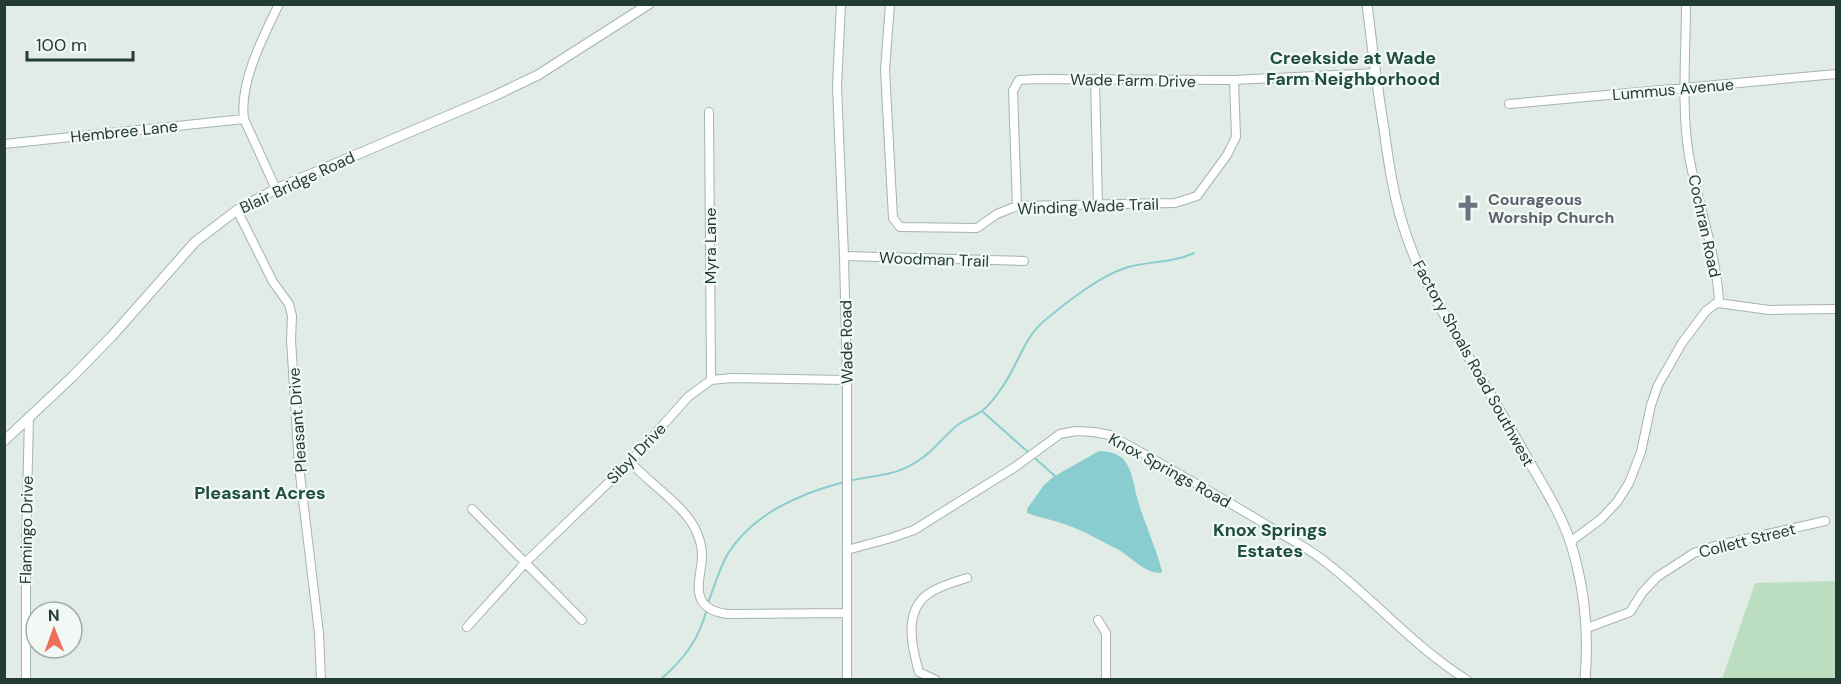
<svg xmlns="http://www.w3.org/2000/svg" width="1841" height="684" font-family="'DM Sans',sans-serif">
<rect width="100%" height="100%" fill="#e2ece6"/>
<path fill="#bbddc0" d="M1836,581V679H1722L1755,583Z"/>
<path fill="#8acdd0" d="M1099,451C1108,451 1118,453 1124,460C1134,472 1134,490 1139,504C1146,527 1156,548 1162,571L1161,573C1143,573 1132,557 1117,549C1101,541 1084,531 1067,525C1054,520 1040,518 1027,513V509L1044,485L1053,477Z"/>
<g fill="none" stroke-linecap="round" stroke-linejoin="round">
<path stroke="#8acdd0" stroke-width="2" d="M983,412L1055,476
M849,481C877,474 897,477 922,458C936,449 945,434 959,424C966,419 975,416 982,411C991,404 997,395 1003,386C1018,365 1023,339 1044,321C1067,302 1099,276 1128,267C1150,261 1173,263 1194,253
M708,603C714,587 719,570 727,555C752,514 799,494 844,482
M660,680C685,658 698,641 707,609"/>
<g stroke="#a5b4ac" stroke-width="10">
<path id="minor" d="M841,4L837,86L844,256L847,380V680
M890,4L885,70L893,218L900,227L977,228L997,214L1017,206L1175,203L1197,196L1227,155L1236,137L1234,80
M1095,80L1098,205
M1509,104L1836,74
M709,112L711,380
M4,144L244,119
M276,189L244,119C239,83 263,37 279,4
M1017,206L1013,91L1019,80L1038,79L1234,80L1376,73
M237,210L273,282L289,304L292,316L291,340L299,466L319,633L321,680
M844,256L1024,261
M1718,303L1769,310L1836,309
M630,462C648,482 688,508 697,533C700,540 702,548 702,556C702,573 691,597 709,608C713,611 721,613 726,614L847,613
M472,509L582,620
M1570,542L1601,519L1617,502L1629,483L1641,452L1651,405L1658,385L1682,343L1706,311L1719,301C1716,251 1698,205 1689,156C1681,107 1686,54 1686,4
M847,550L891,538L914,530L1015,467L1060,434L1076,431L1094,432L1110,435C1162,464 1214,493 1265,524C1284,536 1305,546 1323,560C1373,598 1414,647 1467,680
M1098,620L1106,633V680
M467,627L526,562L630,462L688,397L711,380L732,378L847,380
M1587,628L1630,612L1642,593L1657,577L1694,553L1715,546L1825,521
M26,680V542L29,417
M936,680L919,672C912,648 903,612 928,594C939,586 954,582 967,578"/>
</g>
<g stroke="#a5b4ac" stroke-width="11">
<path id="tertiary" d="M1367,4C1372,46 1377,87 1384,129C1391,182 1398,222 1421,272C1452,331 1487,388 1521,447C1538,478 1560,510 1571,544C1585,589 1589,633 1585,680
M4,441L72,377L112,336L195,242L237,210L276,189L492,97L538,75L649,4"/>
</g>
<use href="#minor" stroke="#fff" stroke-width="8"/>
<use href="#tertiary" stroke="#fff" stroke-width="9"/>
</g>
<defs>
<g id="church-bare" transform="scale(2.07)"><path d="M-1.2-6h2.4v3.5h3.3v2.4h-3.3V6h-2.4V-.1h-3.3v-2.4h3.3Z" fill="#6b7280" stroke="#f2f8f4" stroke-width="2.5" paint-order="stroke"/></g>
</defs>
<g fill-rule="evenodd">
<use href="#church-bare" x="1468" y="208"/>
</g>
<g text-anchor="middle" stroke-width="4.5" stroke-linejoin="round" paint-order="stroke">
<g font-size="16" fill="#223c32" stroke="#f2f8f4">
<text transform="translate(1133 80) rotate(1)" y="6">Wade Farm Drive</text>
<text transform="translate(1673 89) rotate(-5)" y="6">Lummus Avenue</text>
<text transform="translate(124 131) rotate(-6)" y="6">Hembree Lane</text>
<text transform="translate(297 182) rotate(-25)" y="6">Blair Bridge Road</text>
<text transform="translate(1088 206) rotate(-2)" y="6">Winding Wade Trail</text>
<text transform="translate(1705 226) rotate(78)" y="6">Cochran Road</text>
<text transform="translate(710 246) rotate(-90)" y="6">Myra Lane</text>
<text transform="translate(934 259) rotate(2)" y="6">Woodman Trail</text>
<text transform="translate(846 342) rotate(-91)" y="6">Wade Road</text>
<text transform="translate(1474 363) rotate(61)" y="6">Factory Shoals Road Southwest</text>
<text transform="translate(297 420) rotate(-94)" y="6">Pleasant Drive</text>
<text transform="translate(636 453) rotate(-46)" y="6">Sibyl Drive</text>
<text transform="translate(1170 470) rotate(29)" y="6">Knox Springs Road</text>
<text transform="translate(26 530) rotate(-89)" y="6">Flamingo Drive</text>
<text transform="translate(1747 540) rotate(-14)" y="6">Collett Street</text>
</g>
<g font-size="16" font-weight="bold" fill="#5b616d" stroke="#f2f8f4" text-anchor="start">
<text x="1488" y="205">Courageous<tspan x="1488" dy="18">Worship Church</tspan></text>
</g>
<g font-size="18" font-weight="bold" fill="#1e4e3d" stroke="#f2f8f4">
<text x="1353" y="64">Creekside at Wade<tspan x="1353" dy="21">Farm Neighborhood</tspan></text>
<text x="260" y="499">Pleasant Acres</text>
<text x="1270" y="536">Knox Springs<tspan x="1270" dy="21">Estates</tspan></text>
</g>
</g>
<rect width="1841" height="684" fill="none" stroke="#223c32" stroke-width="12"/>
<g transform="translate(54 630) rotate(359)"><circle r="28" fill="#f2f8f4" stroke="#9fada6" stroke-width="1.5"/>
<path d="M0-4.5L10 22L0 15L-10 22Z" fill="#f06f5b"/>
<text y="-9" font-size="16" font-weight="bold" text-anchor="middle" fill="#223c32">N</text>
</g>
<path d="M27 51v9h106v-9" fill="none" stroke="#223c32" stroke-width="3"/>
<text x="36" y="51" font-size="18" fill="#223c32" stroke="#f2f8f4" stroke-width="4.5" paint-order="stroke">100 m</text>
</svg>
